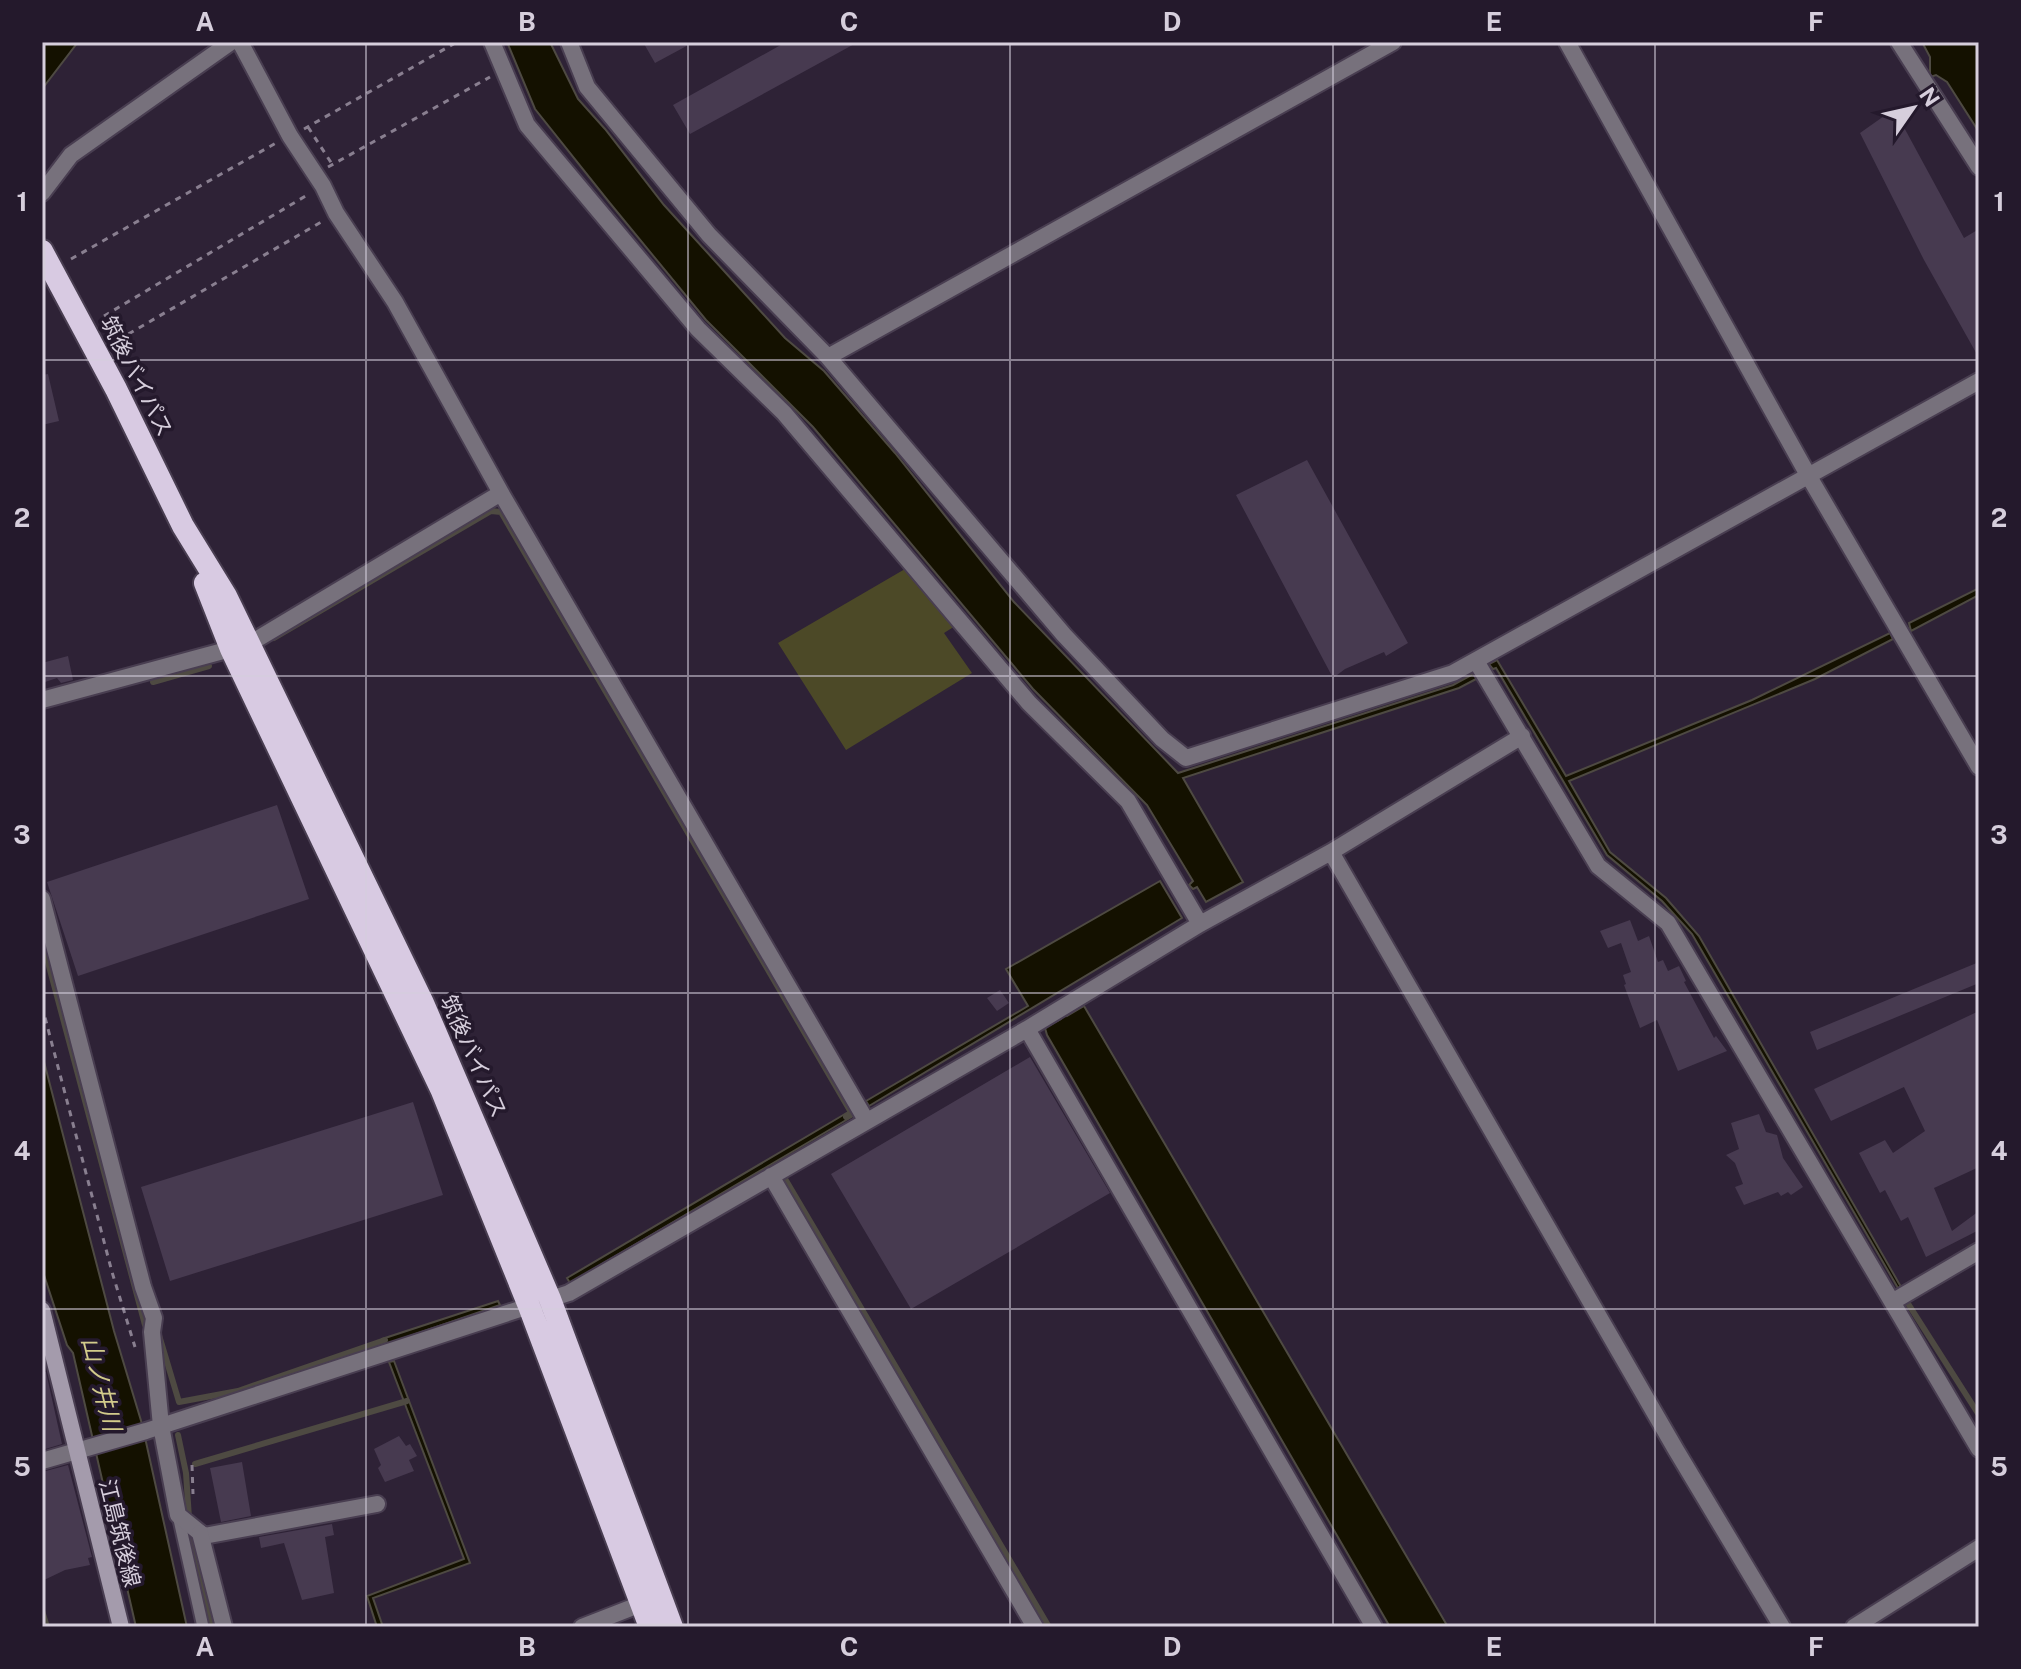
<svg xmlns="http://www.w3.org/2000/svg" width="2021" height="1669" font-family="'Public Sans','Noto Sans JP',sans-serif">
<rect width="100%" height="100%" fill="#2e2236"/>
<path fill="#4c4927" d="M905,569L955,626L944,633L972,673L846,750L778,643Z"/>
<path fill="#141100" stroke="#4e4a42" stroke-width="2" d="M42,42H78L42,89Z
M507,42H550L578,99L605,129L664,205L785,338L824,371L895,453L1014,602L1178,773L1453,685L1475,673L1478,678L1459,688L1183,778L1243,882L1206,902L1197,887L1193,889L1189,885L1193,881L1147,805L1033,689L813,427L706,320L609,202L535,109Z
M1922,42H1979V132L1947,82L1936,75L1930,77V57Z
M1979,588V595L1911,631L1909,623Z
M1890,633L1893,639L1815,679L1569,781L1610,852L1666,898L1699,936L1885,1259L1901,1287L1898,1288L1692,934L1662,901L1607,855L1496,668L1493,669L1489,664L1497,660L1566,776L1752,700Z
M1160,881L1182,918L869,1106L866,1101L1028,1006L1006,969Z
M1084,1006L1448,1627H1390L1047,1035L1045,1028L1061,1019V1015L1065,1013L1067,1016Z
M42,1054L114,1331L142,1424L187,1627H136L73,1353L67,1345L42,1269Z
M850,1111L853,1116L570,1283L567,1278Z
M498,1301L500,1305L384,1345L382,1339Z
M394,1361L470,1563L373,1598L383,1627H377L367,1596L464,1559L389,1362Z"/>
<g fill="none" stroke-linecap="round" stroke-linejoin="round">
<path stroke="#4e4a42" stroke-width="6" d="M274,638L491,511L501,512L852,1114L846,1117
M153,682L209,666
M42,940L145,1325
M781,1172L1049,1627
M1907,1302L1979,1415
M159,1335L179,1402L238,1391L385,1340
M178,1435L186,1473L189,1518
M195,1464L407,1401
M190,1529L191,1547L212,1627
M42,1611L47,1627"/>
</g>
<path fill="#473a50" d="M643,42H694L655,63Z
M786,42H858L690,134L673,105Z
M1894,109L1964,238L1979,229V358L1924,260L1860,133Z
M48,374L59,421L42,425V375Z
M1307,460L1408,643L1386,656L1384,652L1345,669L1333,678L1236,495Z
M68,656L73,680L61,683L57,678L42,683V663Z
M277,805L309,899L78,976L47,882Z
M1630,920L1638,941L1649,936L1658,962L1663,960L1668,971L1679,966L1686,981L1684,982L1714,1038L1716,1036L1727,1051L1678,1071L1657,1020L1640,1028L1624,985L1626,984L1623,975L1631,972L1621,943L1608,948L1600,931Z
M1979,962V983L1817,1050L1810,1032Z
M1000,990L1009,1003L997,1011L987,998Z
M1979,1011V1167L1934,1188L1952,1231L1979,1211V1230L1926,1257L1908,1217L1901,1221L1885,1190L1880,1193L1859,1153L1885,1140L1893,1153L1925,1131L1904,1087L1831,1121L1814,1089Z
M1030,1057L1110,1193L911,1309L831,1174Z
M413,1102L443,1195L170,1281L141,1187Z
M1759,1114L1766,1132L1777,1135L1783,1158L1803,1187L1791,1195L1788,1192L1781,1196L1778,1192L1744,1205L1735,1187L1743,1184L1735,1163L1726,1155L1739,1149L1731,1123Z
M42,1372H46L62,1444L42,1450Z
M399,1436L406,1446L410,1444L417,1456L409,1460L414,1471L385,1482L378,1468L381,1465L374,1449Z
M242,1462L251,1516L221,1522L210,1468Z
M68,1465L92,1557L88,1558L90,1565L65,1570L42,1581V1472Z
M332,1524L334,1535L325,1537L334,1593L302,1600L284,1543L261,1548L259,1537Z"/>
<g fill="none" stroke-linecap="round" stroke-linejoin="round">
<g stroke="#493e51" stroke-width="15">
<path id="service" d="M178,1515L203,1627"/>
</g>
<g stroke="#493e51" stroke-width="20">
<path id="minor" d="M240,42L290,136L323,186L336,213L395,302L501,493L866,1120
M492,42L527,125L698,329L784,413L1029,703L1128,801L1200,924
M569,42L587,87L709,235L828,357L1064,635L1162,739L1186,758L1453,673L1979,381
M1567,42L1808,475L1979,767
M1899,42L1979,167
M42,193L71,155L231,42
M828,357L1393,42
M1476,661L1598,866L1668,923L1979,1449
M42,700L249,644L501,493
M1331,852L1676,1450L1782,1627
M42,899L143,1287L154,1318L152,1332L161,1426L178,1515L204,1536L377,1504
M1027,1029L1374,1627
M771,1176L1035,1627
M1892,1302L1979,1251
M42,1461L146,1431L569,1293L1027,1029L1200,924L1331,852L1522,736
M1854,1627L1979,1548"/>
</g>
<g stroke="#493e51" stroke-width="20">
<path id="tertiary" d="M200,1533L224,1627
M582,1627L641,1604"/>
</g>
<g stroke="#493e51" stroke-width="20">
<path id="secondary" d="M42,1310L121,1627"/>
</g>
<g stroke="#493e51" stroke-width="26">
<path id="trunk" d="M42,251L116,389L183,526L226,596L423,1003L550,1299L672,1627
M205,583L231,649L442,1091L529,1306L650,1627"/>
</g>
<path stroke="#897f90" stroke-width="3" stroke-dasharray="6 6" stroke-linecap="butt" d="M308,127L332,164
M304,129L457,42
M328,167L490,77
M71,259L276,143
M104,316L309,194
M118,340L323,221
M42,1006L112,1272L135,1347
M192,1465L193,1494"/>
<use href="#service" stroke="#77717c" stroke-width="11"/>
<use href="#minor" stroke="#77717c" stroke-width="16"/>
<use href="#tertiary" stroke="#77717c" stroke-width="16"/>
<use href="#secondary" stroke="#a49bac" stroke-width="16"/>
<use href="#trunk" stroke="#d8cae2" stroke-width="22"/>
</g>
<path fill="none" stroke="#d6cedc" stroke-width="2" stroke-opacity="0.55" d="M366,42V1627M688,42V1627M1010,42V1627M1333,42V1627M1655,42V1627M42,360H1979M42,676H1979M42,993H1979M42,1309H1979"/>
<g text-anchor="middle" stroke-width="7" stroke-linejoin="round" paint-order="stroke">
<g font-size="22" fill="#d6cedc" stroke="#24192c">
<text transform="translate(137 376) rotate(63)" y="8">筑後バイパス</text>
<text transform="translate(474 1056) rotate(66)" y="8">筑後バイパス</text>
<text transform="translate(120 1533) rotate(76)" y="8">江島筑後線</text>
</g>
<g font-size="24" font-style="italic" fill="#d2cb8b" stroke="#24192c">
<text transform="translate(101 1384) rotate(76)" y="8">山ノ井川</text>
</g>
</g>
<rect width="2021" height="1669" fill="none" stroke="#24192c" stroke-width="88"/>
<g transform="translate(1913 108) rotate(56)" stroke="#24192c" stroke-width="6" paint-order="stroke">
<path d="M0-6L14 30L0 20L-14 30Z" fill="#d6cedc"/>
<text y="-12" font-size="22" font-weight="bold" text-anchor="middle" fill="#d6cedc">N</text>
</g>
<rect x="44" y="44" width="1933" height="1581" fill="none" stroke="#d6cedc" stroke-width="3"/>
<g font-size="26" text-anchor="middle" font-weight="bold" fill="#d6cedc">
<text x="205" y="31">A</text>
<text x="527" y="31">B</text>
<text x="849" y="31">C</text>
<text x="1172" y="31">D</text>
<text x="1494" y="31">E</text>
<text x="1816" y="31">F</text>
<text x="22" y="211">1</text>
<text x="1999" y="211">1</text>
<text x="22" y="527">2</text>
<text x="1999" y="527">2</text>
<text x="22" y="844">3</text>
<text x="1999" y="844">3</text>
<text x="22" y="1160">4</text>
<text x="1999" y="1160">4</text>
<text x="22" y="1476">5</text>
<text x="1999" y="1476">5</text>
<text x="205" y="1656">A</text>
<text x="527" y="1656">B</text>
<text x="849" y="1656">C</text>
<text x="1172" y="1656">D</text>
<text x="1494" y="1656">E</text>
<text x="1816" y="1656">F</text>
</g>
</svg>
